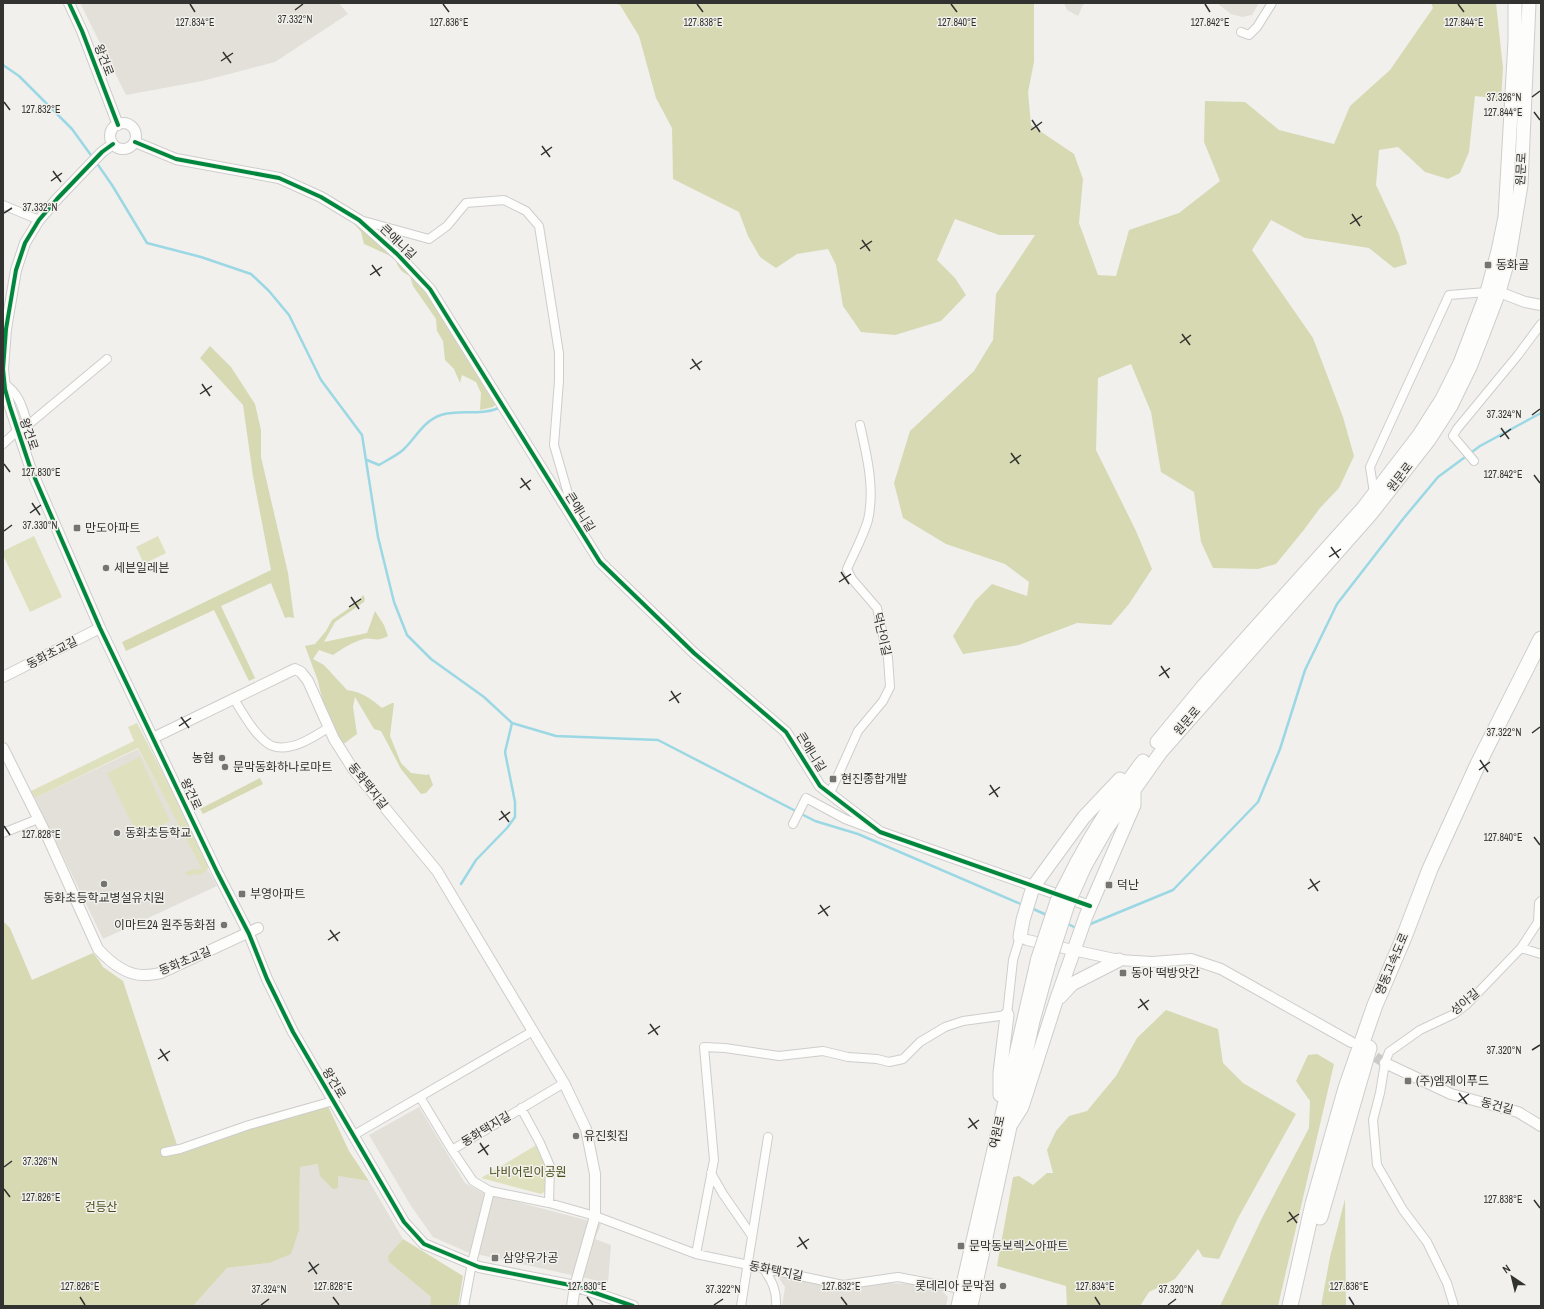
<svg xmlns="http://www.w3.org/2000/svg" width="1544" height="1309" font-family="'Archivo Narrow','Noto Sans KR',sans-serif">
<rect width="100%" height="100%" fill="#f1f0ed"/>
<path fill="#e2e0d8" d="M80,3H339L348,14L275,62L202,81L126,95Z
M1064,3H1084L1078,16L1067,10Z
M1217,3H1259L1252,15L1242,17L1231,14Z
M138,749L202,867L208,870L217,886L103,939L35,798Z
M419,1107L465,1183L483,1193L601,1224L595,1239L611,1245L608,1283L467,1252L433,1237L411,1206L369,1135Z
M318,1164L338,1176L369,1181L403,1239L389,1256V1262L431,1297L430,1306H193L227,1268L269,1263L299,1230L300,1167Z
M776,1274L840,1288H857L880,1283L918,1284L941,1290L948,1297L946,1306H782L785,1287Z"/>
<path fill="#dfe1be" d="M34,536L62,597L30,612L3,555V551Z
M158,536L166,553L144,564L136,547Z
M137,723L210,865L207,870L200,875L194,874L189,876L184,873L193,869H202L138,748L35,798L31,791L134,741L128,727Z
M140,757L170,821L138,836L107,773Z
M538,1144C545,1163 548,1171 546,1191L541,1194L481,1178Z"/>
<path fill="#d7d9b3" d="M614,3H1034V62L1028,92L1031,125L1074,154L1083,179L1079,223L1098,275L1116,276L1129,230L1179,213L1220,181L1204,142L1205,101L1245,102L1279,130L1334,144L1350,106L1390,70L1433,8L1431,3H1496L1503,68L1501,99L1475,96L1469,152L1460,173L1448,179L1425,172L1398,147L1379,150L1376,185L1399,234L1407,264L1394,268L1369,248L1305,238L1271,220L1252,250L1313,338L1343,417L1354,456L1339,488L1320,508L1303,531L1276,564L1258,569L1213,568L1201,542L1194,492L1161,472L1151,412L1131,364L1098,378L1096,450L1136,531L1152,569L1129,604L1111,625L1077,623L1019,645L963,654L953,636L975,601L992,584L1027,596L1029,582L1005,564L946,544L903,518L894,483L910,431L974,371L993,340L996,294L1035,235H999L955,219L937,260L955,278L966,295L941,321L895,335L861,332L843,306L836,265L828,249L797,254L776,268L760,257L748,236L739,212L673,179L672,128L656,98L639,36L620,5Z
M344,209L398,254L429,295L496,404L493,407L480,410L481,393L476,382L462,375L460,383L454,369L445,360L443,341L437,331L436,319L413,286L410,276C400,271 398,268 395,258L364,244L361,232L351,220Z
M210,346L231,367L255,404L261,430V457L288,573L294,618L289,617L285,618L271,583L221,606L255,678L249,681L214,610L126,651L122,642L271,570L253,476L243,405L200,358Z
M363,595L365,598L364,602L335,622L324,642L367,633L375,611L384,625L388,636C375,643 374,637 364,639C352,642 342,649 333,655L319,650L313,659L324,665L347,690C362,692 370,698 382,708L392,703H394L390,736L401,763L411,773L427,775L429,774L433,785L426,793L421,794L401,769L381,731L374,729L355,697L353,707L357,734L341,746L324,707L318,681L305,646L315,644L326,631L332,620L358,602Z
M260,778L263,784L203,814L200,809Z
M3,921L10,928L32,980L93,953L98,959L103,967L123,981L178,1148L328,1106L349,1151L369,1181L338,1176V1188L333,1189L320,1176L318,1164L300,1167L299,1230L291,1254L269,1263L227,1268L193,1306H3Z
M1166,1010L1218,1029L1223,1063L1243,1083L1296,1114L1237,1220L1219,1259L1203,1257L1198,1249L1175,1279L1149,1292L1140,1306H1067L1066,1286L997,1266L1013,1177L1019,1176L1033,1185L1047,1173H1053L1047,1150L1056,1131L1069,1116L1087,1111L1116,1076L1137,1038Z
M1317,1054L1334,1064L1278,1306H1220L1263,1216L1309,1128L1310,1101L1296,1081L1308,1055Z
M1345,1199L1346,1306H1321L1330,1257Z
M403,1239L463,1276L458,1306H430L431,1297L389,1262L388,1256Z"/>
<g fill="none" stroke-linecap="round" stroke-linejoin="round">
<path stroke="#9bd8e4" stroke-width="2.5" d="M3,65L19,76L72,129L93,158
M96,162L112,185L147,243L201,257L251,274L269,291L289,315L321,380L362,435L378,537L394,602L407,635L431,659L484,697L512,723L556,736L658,740L815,821L858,834L1023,905
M367,460L379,465C387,460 396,456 403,450C416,438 423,421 441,415C459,409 480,416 499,408
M461,884L476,860L507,828L515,817V802L505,752L512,723
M1031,908L1049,916
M1066,923L1078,929
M1088,925L1173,890L1258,802L1280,749L1305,670L1337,604L1403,519L1438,477L1480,446L1541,413"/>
<path stroke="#cbcac7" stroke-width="10" stroke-dasharray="10 5" stroke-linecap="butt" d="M1363,1049L1385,1063"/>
<g stroke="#cecdcc" stroke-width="10">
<path id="minor" d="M1241,32L1249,35L1257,27L1272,3
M3,205L39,220
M360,220L429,239L447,226L466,203L504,200L526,211L539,226L559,353V381L554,445L575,518
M5,384C20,395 22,407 28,425
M3,444L17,431
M26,447L25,433L28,425L107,359
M1474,461L1453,436L1457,429L1518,355L1541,324
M1374,493L1370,467L1449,295L1487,292
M234,699C242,712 260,745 276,747C295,750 313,737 328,728
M830,793L858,731L883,701L890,687L888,658L877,608L852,579L847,569C854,553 863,537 868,520C875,488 867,456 860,425
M793,824L806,798L845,819L874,830
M3,833L38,819
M1521,948L1541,954
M420,1097L452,1150L473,1181L490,1191L549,1203L595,1216L696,1254L763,1268L843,1285L898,1277L961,1289
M521,1108L540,1143L550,1166L549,1203
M354,1135L533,1031
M452,1150L564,1083
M165,1152L180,1149L249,1125L333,1101
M711,1173L723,1194L752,1236
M696,1254L714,1160L704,1047L725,1048L779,1056L823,1051L848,1057L877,1059L889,1062L903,1059L920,1042L945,1027L963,1021L1007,1015L1013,960L1020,937
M763,1268C772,1280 777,1291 776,1306
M464,1306L472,1263L490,1191
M741,1306L768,1137
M1454,1306L1447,1283L1427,1242L1403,1210L1377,1165L1373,1120L1380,1093L1385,1063L1389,1052L1420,1030L1454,1014L1467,1004L1521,948L1538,922L1539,903L1541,901"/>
</g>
<g stroke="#cecdcc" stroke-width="12">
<path id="tertiary" d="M69,3L82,31L118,125
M110 136a13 13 0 1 1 26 0a13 13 0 1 1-26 0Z
M135,142L176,159L279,178L321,197L359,220L397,254L430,289L600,562L694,653L786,732L820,786L880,832L1090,906
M113,144L102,152L57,199L39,220L25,243L16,270L6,329L3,369L5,389L10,407L30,467L100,628L217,872L249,934L267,979L293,1032L404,1222L424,1244L479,1267L575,1286L633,1306
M1499,292L1525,302L1541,305
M3,677L100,628
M153,738L295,669L301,672L308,681L334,739L353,769L437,871L564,1083L586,1129L595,1174V1216L575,1286L572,1306
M3,748L47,836L98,949C110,962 127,976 145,975C150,975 156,974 161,973L258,928
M1020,937L1027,940L1119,960L1152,962L1191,959L1221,969L1351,1042
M1385,1063L1451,1094L1518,1112L1541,1126"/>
</g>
<g stroke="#cecdcc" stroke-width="15">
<path id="trunk" d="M1157,742L1204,685L1363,508L1419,435L1442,399L1460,363L1487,292L1498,251L1505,217L1515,41V3
M1077,862C1096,826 1118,793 1143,761
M1085,866L1105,831L1161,752L1371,514L1429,440L1451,406L1470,367L1483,334L1499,292L1509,257L1521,185L1529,3
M1020,937L1023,920L1033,887L1084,817L1120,779
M1060,997L1072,984L1119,960
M1000,1095V1073L1007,1015
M1010,1126L1022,1107L1056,1001L1086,916L1134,805V787
M958,1306L1038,958
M971,1306L1033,1021L1049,963"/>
</g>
<g stroke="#cecdcc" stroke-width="17">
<path id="motorway" d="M1320,1217L1369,1048
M1290,1306L1313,1204L1346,1088L1375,1005L1404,937L1430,869L1478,764L1541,639"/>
</g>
<use href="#minor" stroke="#fdfdfc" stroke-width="8"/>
<use href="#tertiary" stroke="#fdfdfc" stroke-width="10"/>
<use href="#trunk" stroke="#fdfdfc" stroke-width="13"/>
<use href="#motorway" stroke="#fdfdfc" stroke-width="15"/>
<g stroke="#cecdcc" stroke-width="15" stroke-linecap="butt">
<path id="trunk-bridge" d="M1038,958L1057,901L1077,862
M1049,963L1068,904L1085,866"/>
</g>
<use href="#trunk-bridge" stroke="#fdfdfc" stroke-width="13"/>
<g stroke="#f2f1ec" stroke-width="6">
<path id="cycleway" d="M69,3L82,31L118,125
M135,142L176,159L279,178L321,197L359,220L397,254L430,289L600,562L694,653L786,732L820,786L880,832L1090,906
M113,144L102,152L57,199L39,220L25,243L16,270L6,329L3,369L5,389L10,407L30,467L100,628L217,872L249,934L267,979L293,1032L404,1222L424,1244L479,1267L575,1286L633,1306"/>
</g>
<use href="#cycleway" stroke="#00873e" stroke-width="4"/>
</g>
<path fill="none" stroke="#323230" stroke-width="1.5" d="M190,4L195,12M443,4L449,12M697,4L703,12M951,4L957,12M1205,4L1210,12M1458,4L1464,12M295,10L303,4M223,52L231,63M221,61L233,53M1532,97L1540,91M4,102L10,110M1534,112L1540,120M1032,120L1040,132M1031,130L1042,122M542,146L550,157M541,155L552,147M53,171L61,182M51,181L62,173M4,213L12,208M1352,214L1360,226M1350,224L1362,216M862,240L870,251M860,249L872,241M372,265L380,276M370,275L382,267M1182,334L1190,345M1180,343L1191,335M692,359L700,370M690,369L702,361M202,384L210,396M200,394L212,386M1532,415L1540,409M1501,428L1509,439M1500,437L1511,429M1011,453L1019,464M1010,463L1021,455M4,464L10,472M1534,475L1540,483M521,478L530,490M520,488L531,480M32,503L40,515M30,513L41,505M4,531L12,525M1331,547L1339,558M1329,557L1341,549M841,572L849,584M839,582L851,574M351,597L359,609M349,607L361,599M1161,666L1169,678M1159,676L1170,668M671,691L679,703M669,701L681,693M181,717L189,728M179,726L191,718M1532,733L1540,727M1480,760L1488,772M1479,770L1490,762M990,785L998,797M989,795L1000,787M501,811L509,822M499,820L510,812M4,826L10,835M1534,837L1540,845M1310,879L1318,891M1308,889L1320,881M820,905L828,916M818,914L830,906M330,930L338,941M328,940L340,932M1140,999L1148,1010M1138,1008L1149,1000M650,1024L658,1035M648,1034L660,1026M160,1049L168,1061M1532,1050L1540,1045M158,1059L170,1051M1459,1093L1467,1104M1458,1102L1469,1094M969,1118L977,1129M968,1128L979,1120M480,1143L488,1155M478,1153L489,1145M4,1167L12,1161M4,1189L10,1197M1534,1200L1540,1208M1289,1212L1297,1223M1287,1222L1299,1214M799,1237L807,1249M797,1247L809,1239M309,1262L317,1274M308,1272L319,1264M80,1297L85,1305M333,1297L339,1305M587,1297L593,1305M841,1297L847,1305M1095,1297L1100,1305M1349,1297L1354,1305M261,1305L269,1299M714,1305L723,1299M1168,1305L1176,1299"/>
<g fill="#757472" stroke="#f2f1ec" stroke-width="1.5">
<rect x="1484" y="261" width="8" height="8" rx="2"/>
<rect x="73" y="524" width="8" height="8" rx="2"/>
<circle cx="106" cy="568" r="4"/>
<circle cx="222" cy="758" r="4"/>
<circle cx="225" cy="767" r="4"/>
<rect x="829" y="775" width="8" height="8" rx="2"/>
<circle cx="117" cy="833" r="4"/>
<circle cx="104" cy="884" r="4"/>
<rect x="1105" y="881" width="8" height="8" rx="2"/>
<rect x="238" y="890" width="8" height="8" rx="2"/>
<circle cx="224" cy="925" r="4"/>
<rect x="1119" y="969" width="8" height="8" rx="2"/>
<rect x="1404" y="1077" width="8" height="8" rx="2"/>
<circle cx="576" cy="1136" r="4"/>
<rect x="957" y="1242" width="8" height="8" rx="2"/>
<rect x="491" y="1254" width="8" height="8" rx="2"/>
<circle cx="1003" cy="1286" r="4"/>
</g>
<g text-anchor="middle" stroke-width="3" stroke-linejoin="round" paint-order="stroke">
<g font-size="12" fill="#323230" stroke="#f2f1ec">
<text transform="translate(104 60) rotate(69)" y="4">왕건로</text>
<text transform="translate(1521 169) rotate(-87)" y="4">원문로</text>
<text transform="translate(398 242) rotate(44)" y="4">큰애니길</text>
<text transform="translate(29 434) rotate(71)" y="4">왕건로</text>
<text transform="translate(1400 477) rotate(-52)" y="4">원문로</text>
<text transform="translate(580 512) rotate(58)" y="4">큰애니길</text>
<text transform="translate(882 634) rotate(77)" y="4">덕난이길</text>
<text transform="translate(52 653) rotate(-27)" y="4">동화초교길</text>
<text transform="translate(1187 721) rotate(-49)" y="4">원문로</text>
<text transform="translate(811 752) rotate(58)" y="4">큰애니길</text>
<text transform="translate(368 786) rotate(52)" y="4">동화택지길</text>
<text transform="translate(191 794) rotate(65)" y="4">왕건로</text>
<text transform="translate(185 961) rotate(-22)" y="4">동화초교길</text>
<text transform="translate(1392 964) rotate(-67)" y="4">영동고속도로</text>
<text transform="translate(1465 1002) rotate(-40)" y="4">성아길</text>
<text transform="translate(334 1083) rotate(59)" y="4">왕건로</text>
<text transform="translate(1497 1106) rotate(15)" y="4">동건길</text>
<text transform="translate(486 1129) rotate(-31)" y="4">동화택지길</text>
<text transform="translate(997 1132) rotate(-77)" y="4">여원로</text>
<text transform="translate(776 1271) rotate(12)" y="4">동화택지길</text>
</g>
<g font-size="12" fill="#323230" stroke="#f2f1ec" text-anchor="start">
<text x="1496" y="269">동화골</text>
<text x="85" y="532">만도아파트</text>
<text x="114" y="572">세븐일레븐</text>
<text x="214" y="762" text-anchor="end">농협</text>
<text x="233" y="771">문막동화하나로마트</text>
<text x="841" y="783">현진종합개발</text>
<text x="125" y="837">동화초등학교</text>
<text x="1117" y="889">덕난</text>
<text x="250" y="898">부영아파트</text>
<text x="104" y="902" text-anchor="middle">동화초등학교병설유치원</text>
<text x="216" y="929" text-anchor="end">이마트24 원주동화점</text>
<text x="1131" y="977">동아 떡방앗간</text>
<text x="1416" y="1085">(주)엠제이푸드</text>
<text x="584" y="1140">유진횟집</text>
<text x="969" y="1250">문막동보렉스아파트</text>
<text x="503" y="1262">삼양유가공</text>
<text x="995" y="1290" text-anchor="end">롯데리아 문막점</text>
</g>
<g font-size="12" fill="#494b18" stroke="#f2f1ec">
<text x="528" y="1176">나비어린이공원</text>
<text x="101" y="1211">건등산</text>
</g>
</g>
<g font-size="10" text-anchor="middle" fill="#323230" stroke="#f2f1ec" stroke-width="3" stroke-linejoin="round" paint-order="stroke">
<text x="295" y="23">37.332°N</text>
<text x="195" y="26">127.834°E</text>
<text x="449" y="26">127.836°E</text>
<text x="703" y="26">127.838°E</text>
<text x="957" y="26">127.840°E</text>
<text x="1210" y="26">127.842°E</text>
<text x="1464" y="26">127.844°E</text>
<text x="1504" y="101">37.326°N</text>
<text x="41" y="113">127.832°E</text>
<text x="1503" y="116">127.844°E</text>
<text x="40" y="211">37.332°N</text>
<text x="1504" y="418">37.324°N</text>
<text x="41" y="476">127.830°E</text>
<text x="1503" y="478">127.842°E</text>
<text x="40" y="529">37.330°N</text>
<text x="1504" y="736">37.322°N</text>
<text x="41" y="838">127.828°E</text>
<text x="1503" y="841">127.840°E</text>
<text x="1504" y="1054">37.320°N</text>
<text x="40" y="1165">37.326°N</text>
<text x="41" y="1201">127.826°E</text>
<text x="1503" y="1203">127.838°E</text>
<text x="80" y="1290">127.826°E</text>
<text x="333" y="1290">127.828°E</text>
<text x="587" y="1290">127.830°E</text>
<text x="841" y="1290">127.832°E</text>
<text x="1095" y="1290">127.834°E</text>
<text x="1349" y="1290">127.836°E</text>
<text x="269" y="1293">37.324°N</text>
<text x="723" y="1293">37.322°N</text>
<text x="1176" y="1293">37.320°N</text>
</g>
<rect width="1544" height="1309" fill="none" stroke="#323230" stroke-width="8"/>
<g transform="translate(1512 1277) rotate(325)" stroke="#f2f1ec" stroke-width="3" paint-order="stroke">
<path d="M0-3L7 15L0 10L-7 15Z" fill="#323230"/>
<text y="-6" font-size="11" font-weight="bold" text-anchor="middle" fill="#323230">N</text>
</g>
</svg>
